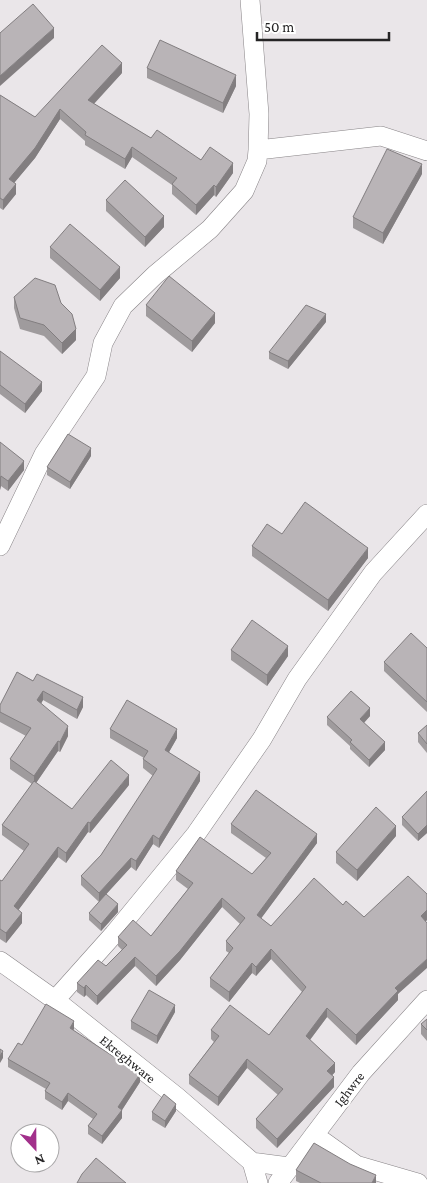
<svg xmlns="http://www.w3.org/2000/svg" width="427" height="1183" font-family="'Crimson Pro',serif">
<rect width="100%" height="100%" fill="#eae6e9"/>
<g fill="none" stroke-linecap="round" stroke-linejoin="round">
<g stroke="#888487" stroke-width="20">
<path id="minor" d="M258,150L381,136L427,151
M0,546L44,454L96,376L103,343L123,306L155,275L210,229L244,191L257,161L258,150L259,114L250,0
M0,961L55,1000L177,1097L252,1162L258,1183
M55,1000L114,934L196,834L262,739L297,679L373,573L427,514
M314,1135L356,1165L418,1183
M252,1162L289,1167
M278,1183L361,1073L427,1000"/>
</g>
<use href="#minor" stroke="#fff" stroke-width="19"/>
</g>
<path fill="#9f9b9d" d="M147,68L236,86L223,113L147,78Z
M122,73L94,104L151,138L233,173L216,197L214,195L196,215L172,194V185L132,157L125,169L85,145V141L60,119L35,158L14,183L16,194L3,210L0,208V95L35,117Z
M422,174L383,244L353,228V217Z
M106,200L164,227L145,247L106,211Z
M50,247L120,278L100,301L50,258Z
M14,297L61,303L76,340L62,354L44,336L20,329L14,308Z
M146,305L215,323L192,352L146,316Z
M326,322L288,369L269,359V352Z
M0,351L42,391L25,413L0,394Z
M0,442L24,470L8,491L1,486L0,490Z
M91,456L70,489L47,475V467Z
M282,534L368,558L328,611L252,556V546Z
M427,648V712L384,671V662Z
M231,650L288,656L267,686L231,660Z
M17,672L83,707L77,719L43,700L41,704L68,736L60,752L58,751L36,783L72,809L129,785L90,833L88,832L66,863L58,857L18,910L22,923L6,943L0,939V880L2,881L24,851L2,835V825L32,784L10,769V759L26,736L0,722V712Z
M370,716L364,723L385,750L369,767L350,749V746L327,725V717Z
M427,725V753L418,742V733Z
M110,729L177,738L169,752L200,781L159,848L153,844L136,871L131,867L99,902L81,885V876L101,855L153,776L143,768V759L144,758L110,738Z
M427,791V833L418,841L402,825V817Z
M231,824L317,843L261,918L271,926L343,905L364,917L427,894V920L426,921L398,994V1000L356,1045L327,1017L310,1040L335,1072L332,1075L334,1087L277,1148L256,1128V1119L278,1095L247,1068L218,1106L189,1084V1075L214,1042L211,1039V1030L269,1035L302,992L271,959L256,976L252,973L229,1002L210,987V978L229,953L226,951V941L240,924L222,907L180,960L156,986L135,966L97,1005L86,995L84,997L77,992V983L106,966L122,950L118,946V937L151,936L188,889L176,880V871L252,874L266,858L231,833Z
M396,836L357,881L336,863V852Z
M118,912L101,931L89,920V913Z
M175,1012L157,1044L131,1029V1021Z
M427,1019V1041L421,1034V1024Z
M74,1029L73,1030L140,1082L122,1110V1118L102,1144L88,1134V1126L93,1119L68,1101L62,1110L45,1099V1091L46,1089L8,1067V1059L22,1045Z
M176,1111L165,1128L152,1120V1112Z
M20,1139V1157L16,1154V1147Z
M350,1164L376,1183H300L296,1181V1170Z"/>
<path fill="#827e80" d="M54,28V38L0,86V76Z
M122,63V73L88,110V100Z
M236,75V86L223,113V103Z
M60,109V119L35,158L9,189V179Z
M132,147V157L125,169V159Z
M233,163V173L216,197V187Z
M422,164V174L383,244V233Z
M16,184V194L3,210V200Z
M214,185V195L196,215V205Z
M164,216V227L145,247V237Z
M120,267V278L100,301V290Z
M215,313V323L192,352V341Z
M326,314V322L288,369V361Z
M76,329V340L62,354V343Z
M42,382V391L25,413V404Z
M91,448V456L70,489V482Z
M24,461V470L8,491V481Z
M1,476V486L0,490V480Z
M368,548V558L328,611V600Z
M288,646V656L267,686V675Z
M43,691V700L37,710V700Z
M83,697V707L77,719V710Z
M370,708V716L360,727V719Z
M68,726V736L60,752V742Z
M177,729V738L165,759V750Z
M58,741V751L34,786V776Z
M385,742V750L369,767V760Z
M200,772V781L159,848V839Z
M129,775V785L90,833V823Z
M88,822V832L66,863V853Z
M427,825V833L418,841V834Z
M396,826V836L357,881V870Z
M317,834V843L257,924V915Z
M153,835V844L136,871V861Z
M58,847V857L14,916V906Z
M131,858V867L99,902V893Z
M222,898V907L180,960L156,986V976Z
M118,904V912L101,931V924Z
M427,910V920L421,926V916Z
M22,913V923L6,943V933Z
M271,949V959L256,976V967Z
M135,957V966L97,1005V996Z
M427,959V968L398,994V1000L356,1045V1035L395,988Z
M252,963V973L229,1002V992Z
M86,985V995L84,997V988Z
M175,1005V1012L157,1044V1036Z
M327,1008V1017L306,1045V1036Z
M74,1021V1029L70,1036V1028Z
M3,1051V1058L0,1063V1056Z
M247,1059V1068L218,1106V1097Z
M335,1063V1072L327,1081V1071Z
M140,1074V1082L122,1110V1118L102,1144V1136L118,1107Z
M334,1077V1087L277,1148V1139Z
M68,1093V1101L62,1110V1102Z
M176,1104V1111L165,1128V1121Z
M376,1175V1183H372Z"/>
<path fill="#b9b4b7" stroke="#827e80" d="M33,4L54,28L0,76V33Z
M160,40L236,75L223,103L147,68Z
M102,45L122,63L88,100L151,138L157,130L201,160L210,147L233,163L216,187L214,185L196,205L172,184L177,178L132,147L125,159L85,135L86,132L60,109L35,148L9,179L16,184L3,200L0,198V95L35,117Z
M387,149L422,164L383,233L353,217Z
M125,180L164,216L145,237L106,200Z
M70,224L120,267L100,290L50,247Z
M169,276L215,313L192,341L146,305Z
M35,278L55,285L61,303L72,314L76,329L62,343L44,325L20,318L14,297Z
M306,305L326,314L288,361L269,352Z
M0,351L42,382L25,404L0,385Z
M68,434L91,448L70,482L47,467Z
M0,442L24,461L8,481L1,476L0,480Z
M305,502L368,548L328,600L252,546L267,524L282,534Z
M252,620L288,646L267,675L231,650Z
M411,633L427,648V702L384,662Z
M17,672L33,681L37,674L83,697L77,710L43,691L37,700L68,726L60,742L58,741L34,776L10,759L31,728L0,712V705Z
M351,691L370,708L360,719L385,742L369,760L350,742L352,740L327,717Z
M127,700L177,729L165,750L200,772L159,839L153,835L136,861L131,858L99,893L81,876L101,855L157,769L143,759L148,751L110,729Z
M427,725V744L418,733Z
M111,760L129,775L90,823L88,822L66,853L58,847L14,906L22,913L6,933L0,929V880L2,881L29,844L2,825L34,781L72,809Z
M256,790L317,834L257,915L271,926L314,878L343,905L346,901L364,917L408,876L427,894V910L421,916L427,923V959L395,988L398,991L356,1035L327,1008L306,1036L335,1063L327,1071L334,1077L277,1139L256,1119L283,1089L247,1059L218,1097L189,1075L219,1036L211,1030L230,1005L269,1035L306,987L271,949L256,967L252,963L229,992L210,978L233,948L226,941L245,918L222,898L180,951L156,976L135,957L97,996L86,985L84,988L77,983L98,960L106,966L127,945L118,937L133,920L151,936L193,883L176,871L200,837L252,874L271,853L231,824Z
M427,791V825L418,834L402,817Z
M376,807L396,826L357,870L336,852Z
M106,894L118,904L101,924L89,913Z
M149,990L175,1005L157,1036L131,1021Z
M46,1004L74,1021L70,1028L140,1074L118,1107L122,1110L102,1136L88,1126L97,1114L68,1093L62,1102L45,1091L50,1083L8,1059L18,1043L22,1045Z
M427,1019V1030L421,1024Z
M0,1049L3,1051L0,1056Z
M164,1094L176,1104L165,1121L152,1112Z
M26,1128L36,1133H23Z
M20,1139V1149L16,1147Z
M314,1143L350,1164L376,1175L372,1183H321L296,1170Z
M96,1158L126,1183H77L82,1174Z"/>
<g text-anchor="middle" stroke-width="4.5" stroke-linejoin="round" paint-order="stroke">
<g font-size="14" fill="#252425" stroke="#fff">
<text transform="translate(128 1059) rotate(39)" y="5">Ekreghware</text>
<text transform="translate(349 1089) rotate(-52)" y="5">Ighwre</text>
</g>
</g>
<g transform="translate(35 1148) rotate(158)"><circle r="24" fill="#ffffff" stroke="#a8a7a8"/>
<path d="M0-4L9 19L0 12L-9 19Z" fill="#a2308b"/>
<text y="-8" font-size="14" font-weight="bold" text-anchor="middle" fill="#252425">N</text>
</g>
<path d="M257 32v8h132v-8" fill="none" stroke="#252425" stroke-width="2.5"/>
<text x="264" y="32" font-size="15" fill="#252425" stroke="#ffffff" stroke-width="4" paint-order="stroke">50 m</text>
</svg>
